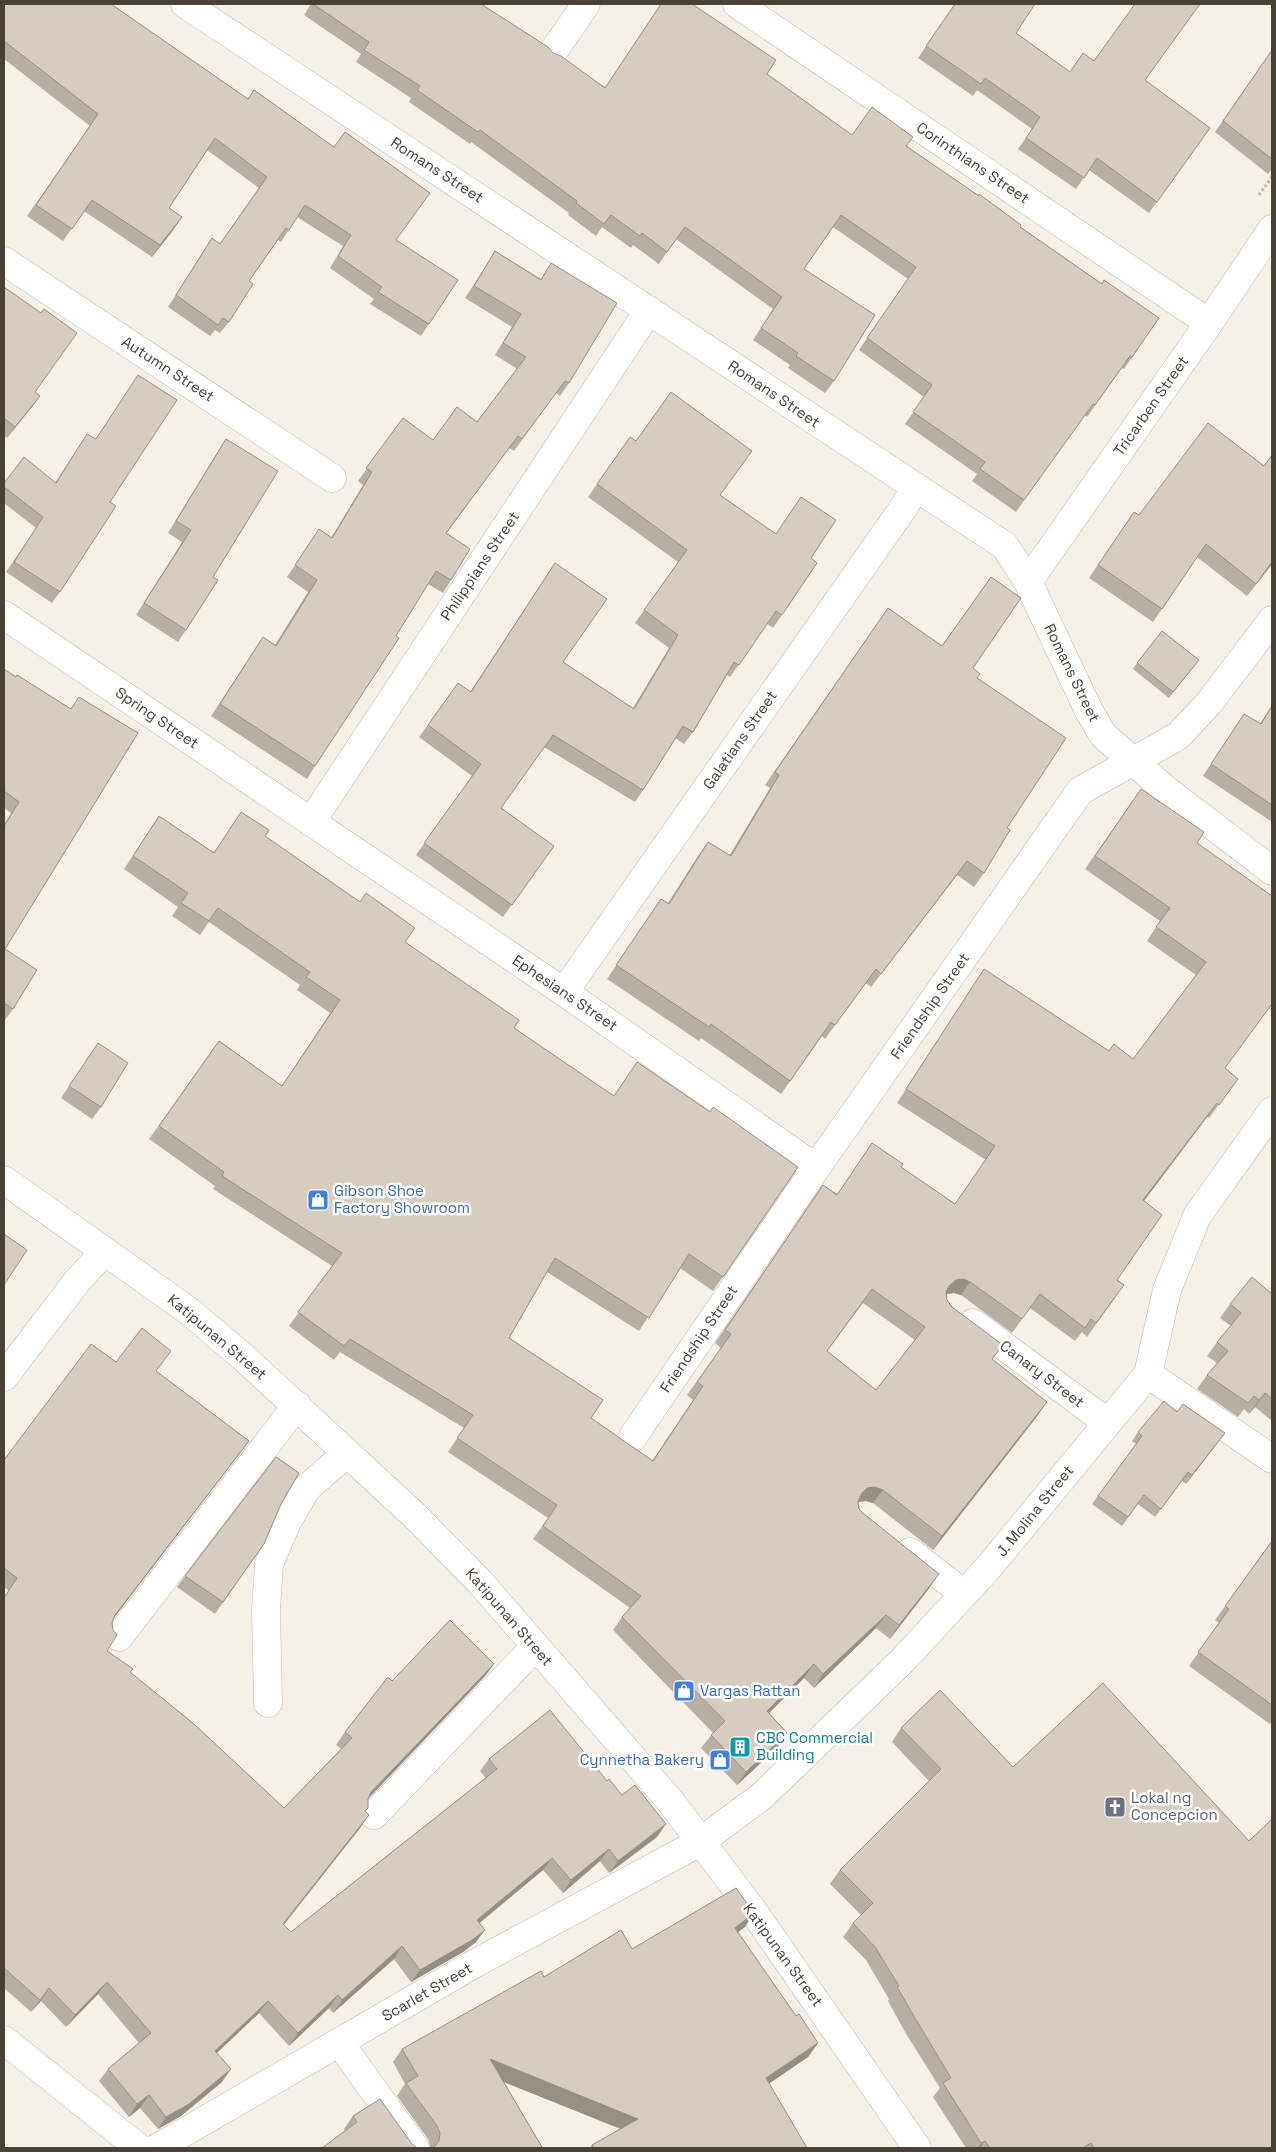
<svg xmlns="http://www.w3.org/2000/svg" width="1276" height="2152" font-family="'Space Grotesk',sans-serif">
<rect width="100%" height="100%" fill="#f5f1e9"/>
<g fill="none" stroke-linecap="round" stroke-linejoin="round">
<g stroke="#c0b8ac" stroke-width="29">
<path id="minor" d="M185,4L1005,546L1028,582L1089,711L1103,735L1165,789L1272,871
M737,4L1209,323
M553,52L586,4
M4,261L332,478
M1028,582L1209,323L1272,229
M4,615L564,992L816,1168
M311,822L649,310
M564,992L904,507L915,488
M4,1180L158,1289L190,1312L243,1357L414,1515L480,1582L671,1802L756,1915L917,2148
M973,1323L1108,1423
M1148,1374L1272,1459
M4,1377L78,1280L104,1252
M632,1438L816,1168L1080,791L1178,736L1209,703L1272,620
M910,1552L964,1594
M119,1637L297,1405
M268,1703L266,1610L269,1564L287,1522L307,1488L347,1453
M374,1815L535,1647
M4,2040L139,2148
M339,2042L415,2148
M157,2148L474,1964L700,1842L762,1796L903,1660L988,1568L1148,1374L1167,1290L1197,1216L1272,1111"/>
</g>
<path stroke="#c2b39d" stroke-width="3" stroke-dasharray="2.5 2.5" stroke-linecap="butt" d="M1259,195L1272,177"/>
<use href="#minor" stroke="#fff" stroke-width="28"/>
</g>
<path fill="#b8afa4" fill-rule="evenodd" d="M4,4L396,240L429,324L421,336L370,304L374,299L330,268L343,246L297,217L281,242L278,240L249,281L229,322L220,333L215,330L210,336L168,307L212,238L220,244L259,188L207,150L169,208L174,229L152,257L84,211L63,241L27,216L90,126L4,59Z
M311,4H481L553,53L605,87L767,74L852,135L906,146L1102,284L1159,318L1124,369L1122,368L1087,417L1084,415L1016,512L972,481L977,474L905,424L924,397L859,350L908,279L833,227L804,269L834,381L825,393L788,368L790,365L753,340L773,309L676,239L659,264L633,245L631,248L602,227L596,236L568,215L569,213L471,142L470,144L409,102L411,98L356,62L361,54L304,15Z
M955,4L1016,33L1070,72L1094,61L1145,80L1210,128L1149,213L1089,170L1076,189L1018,149L1032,129L977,90L973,96L918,58Z
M1272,50V169L1268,174L1215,132Z
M495,251L541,279L551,263L569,383L560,396L556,393L514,451L509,448L446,534L451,580L443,593L428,584L315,766L307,779L211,716L263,637L275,645L308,592L287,577L319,529L331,538L363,485L358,481L403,418L433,440L477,422L517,369L495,355L512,327L465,298L487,264Z
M4,287L35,392L40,396L7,438L4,435Z
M87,434L110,502L60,592L52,603L6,572L36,528L4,503V483H55Z
M630,437L720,495L776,534L801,497L811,558L817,563L773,628L767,624L730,677L727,675L693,732L684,744L675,738L643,790L635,802L544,747L501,808L554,846L503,917L416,855L472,776L419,737L458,683L470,692L555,563L563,662L633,708L669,648L635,623L678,562L588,497Z
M226,439L213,577L186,630L178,642L136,615L182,542L168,533L218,451Z
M1272,455V564L1247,596L1197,557L1153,622L1089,578L1134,512L1139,515L1264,466Z
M888,608L973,668L977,678L1007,828L984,873L974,887L957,875L871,987L866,983L825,1039L822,1036L781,1094L701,1038L699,1041L607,979L661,899L668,903L698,856L708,842L729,856L770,788L765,785Z
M1199,660L1169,698L1133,669L1137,663Z
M4,669L16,677L71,709L79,697L5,949L13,1009L5,1020L4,1019V825L11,813L4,808Z
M1272,705V822L1203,776L1244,714L1260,724Z
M1141,789L1197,843L1225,1068L1238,1079L1209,1118L1207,1117L1144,1201L1117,1280L1124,1285L1087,1337L1082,1332L1075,1341L1030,1308L1012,1333L961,1295L954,1293L946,1294L947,1300L992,1360L1038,1415L933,1550L873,1503L866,1501L858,1502L859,1509L864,1514L930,1587L890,1639L876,1628L814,1688L804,1678L769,1713L787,1733L778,1747L737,1785L701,1748L713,1733L613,1630L622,1617L630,1608L533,1539L548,1518L448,1452L464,1428L340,1352L334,1360L289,1326L332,1266L213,1189L215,1186L149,1139L219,1041L282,1086L330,1013L297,990L300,985L209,922L200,935L172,916L178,907L124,869L159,816L214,853L241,812L265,836L405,942L514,1028L614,1096L710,1112L798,1167L713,1291L680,1268L639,1331L547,1272L509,1338L591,1418L652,1461L693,1400L687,1395L721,1348L715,1343L823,1185L837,1194L901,1167L955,1204L986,1160L897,1103L984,969L1109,1051L1133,1059L1196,975L1147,941L1160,921L1085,869ZM863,1303L915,1340L876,1390L827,1351Z
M98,1043L101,1107L92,1119L61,1098Z
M1272,1294V1421L1255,1407L1249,1414L1244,1409L1238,1417L1197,1389L1207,1375L1217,1363L1207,1356L1217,1342L1231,1326L1220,1318L1230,1304Z
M116,1362L156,1372L249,1441L114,1617L112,1623L107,1651L130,1672L284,1808L341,1749L336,1745L345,1732L392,1681L494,1664L485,1676L368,1799L366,1812L369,1815L360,1828L284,1925L291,1932L486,1778L480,1771L489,1759L607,1781L622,1795L657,1837L609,1873L600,1861L563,1893L543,1870L480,1923L476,1942L463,1952L411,1982L394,1959L333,2013L329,2008L289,2046L259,2013L217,2053L222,2082L181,2116L158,2129L140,2108L129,2117L99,2081L108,2069L139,2043L98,1994L66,2027L41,2001L31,2012L4,1988V1598L9,1591L4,1587V1460Z
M1177,1412L1219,1441L1186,1484L1182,1481L1155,1517L1138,1504L1122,1526L1092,1504L1136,1444L1132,1441L1138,1432Z
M281,1504L264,1544L215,1614L177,1587L185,1576Z
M1272,1541V1720L1270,1724L1189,1666L1219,1623L1215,1620Z
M940,1690L1272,2148H966L933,2097L940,2088L905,2032L888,2001L889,1999L866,1960L843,1937L853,1923L861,1915L830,1884L840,1870L929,1781L892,1742L901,1728Z
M754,1913L745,1927L738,1932L796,2016L818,2043L808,2057L769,2083L807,2148H590L592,2145L620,2129L504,2082L542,2147L541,2148H430V2146L428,2139L397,2096L405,2084L393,2062L402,2049L544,1977L632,1949Z
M353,2116L412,2144L345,2131L344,2129Z"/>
<path fill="#968f86" d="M182,217L174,229L152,257L160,245Z
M40,396L32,407L7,438L15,427Z
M1272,562V564L1247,596L1256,584Z
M967,861L957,875L871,987L881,974Z
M1217,1103L1207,1117L1134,1214L1143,1200Z
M964,1279L970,1282L961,1295L954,1293L946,1294L939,1299L949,1286L956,1280Z
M1265,1393L1255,1407L1249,1414L1259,1400Z
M1047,1402L1038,1415L933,1550L942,1536Z
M1225,1433L1219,1441L1186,1484L1192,1475Z
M249,1441L240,1453L107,1627L115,1615Z
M875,1487L883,1490L873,1503L866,1501L858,1502L862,1493L867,1488Z
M939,1574L930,1587L890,1639L899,1625Z
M886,1615L876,1628L814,1688L823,1674Z
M494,1664L485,1676L363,1804L371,1792Z
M814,1664L804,1678L757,1725L767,1711Z
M787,1733L778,1747L737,1785L746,1772Z
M369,1815L360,1828L274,1936L283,1924Z
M666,1824L657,1837L609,1873L618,1861Z
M609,1849L600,1861L563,1893L571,1880Z
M552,1858L543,1870L468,1932L477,1920Z
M754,1913L745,1927L725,1941L735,1928Z
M485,1930L476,1942L463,1952L411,1982L420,1970Z
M402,1946L394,1959L333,2013L342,2000Z
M107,1982L98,1994L66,2027L75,2015Z
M49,1988L41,2001L31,2012Z
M338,1995L329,2008L289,2046L298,2033Z
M268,2001L259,2013L206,2063L215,2051Z
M818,2043L808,2057L757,2092L766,2078Z
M490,2059L638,2119L629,2132L481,2073Z
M231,2069L222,2082L181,2116L158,2129L166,2117Z
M149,2095L140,2108L129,2117L137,2104Z
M985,2141L980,2148H978L981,2143Z"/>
<path fill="#d6ccbf" stroke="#968f86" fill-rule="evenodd" d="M4,4H111L248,99L254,90L334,147L345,132L430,193L396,240L458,280L429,324L378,292L382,287L338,256L351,235L305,205L289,230L286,228L249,281L253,284L229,322L223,318L218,325L176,295L212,238L220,244L267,177L215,138L169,208L182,217L160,245L92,200L72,229L36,205L98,114L4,41Z
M313,4H481L548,47L553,53L561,56L605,88L661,4H692L776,60L767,74L852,135L872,107L913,137L906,146L979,196V194L1021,225L1020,227L1102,284L1104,280L1159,318L1132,357L1130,356L1095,405L1093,404L1024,500L980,469L985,462L913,412L932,385L867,338L916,267L841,215L804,269L875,315L834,381L796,356L798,353L761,328L782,297L685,227L667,252L642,233L640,236L611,215L604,224L576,203L577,201L480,130L478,132L417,90L420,86L364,50L369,42Z
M955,4H1035L1016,33L1070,72L1083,53L1094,61L1135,4H1200L1145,80L1210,128L1157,202L1097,158L1084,178L1026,138L1040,117L985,78L981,84L926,46Z
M1272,50V159L1223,121Z
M495,251L541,280L551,263L617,303L569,383L565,381L522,439L518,436L446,533L470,549L451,580L436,571L396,636L399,638L315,766L220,704L263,637L276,646L317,580L295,565L319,529L332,538L372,472L366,468L403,418L433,440L457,407L477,422L526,357L503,343L521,314L474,286Z
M4,287L41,313L44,309L77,333L35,392L40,396L15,427L4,418Z
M138,375L177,400L110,502L116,506L60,592L14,562L43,517L4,487V483L24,457L56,483L87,434L96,439Z
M671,392L752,451L720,495L776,534L801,497L836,520L811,558L817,563L782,615L776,611L739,665L734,662L693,732L683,726L643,790L553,735L501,808L554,846L512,905L424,843L481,764L428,725L458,683L471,692L555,563L607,599L563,662L634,709L678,635L644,610L687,550L597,484L630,437L636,441Z
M1208,423L1264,466L1272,455V562L1256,584L1206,544L1162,609L1098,565L1134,512L1139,515Z
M226,439L278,471L213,577L218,580L186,630L144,603L191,530L176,521Z
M991,577L1021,598L973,668L980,674L977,678L1066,738L1007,828L1010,830L984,873L967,861L881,974L876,969L835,1025L831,1022L790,1081L711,1024L709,1027L616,965L661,899L669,904L708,842L731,856L779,775L775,772L888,608L942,646Z
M1162,631L1199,660L1173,692L1137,663Z
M4,669L16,677L17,675L71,709L79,697L138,733L5,949L37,970L13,1009L4,1003V826L19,802L4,791Z
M1272,706V805L1211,764L1244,714L1261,724Z
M1141,789L1204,832L1197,843L1272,896V1004L1225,1068L1238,1079L1219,1105L1217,1103L1143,1200L1162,1215L1117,1280L1124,1285L1096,1323L1091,1319L1085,1328L1040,1294L1022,1319L970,1282L964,1279L956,1280L949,1286L946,1292L947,1300L952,1307L1003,1345L992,1359L1047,1402L942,1536L883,1490L875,1487L867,1488L862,1493L858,1501L859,1509L864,1514L939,1574L899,1625L886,1615L823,1674L814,1664L767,1711L787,1733L746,1772L711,1735L725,1721L622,1617L641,1596L543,1526L557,1505L457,1438L473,1415L350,1339L344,1346L298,1312L342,1253L222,1176L224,1172L159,1126L219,1041L282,1086L340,1000L306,977L310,972L218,908L209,921L181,903L188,893L133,856L159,816L214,853L241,812L269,830L265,836L360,902L366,893L415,928L405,942L519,1020L514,1028L614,1096L637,1062L710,1112L713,1107L798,1167L723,1277L689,1254L649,1318L555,1258L509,1338L603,1400L591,1418L653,1461L703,1386L697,1382L731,1334L725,1330L823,1185L837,1195L872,1143L903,1164L901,1167L955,1204L995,1146L906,1089L984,969L1109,1051L1114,1044L1133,1059L1206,962L1156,927L1170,908L1095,856ZM872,1289L925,1327L876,1390L827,1351Z
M98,1043L128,1063L101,1107L69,1086Z
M4,1234L27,1250L4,1285Z
M1252,1277L1272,1294V1399L1265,1393L1259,1400L1254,1396L1248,1403L1207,1375L1228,1351L1217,1342L1241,1313L1230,1304Z
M142,1328L171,1351L156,1371L249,1441L115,1615L112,1623L113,1630L117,1635L107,1651L133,1669L130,1672L194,1724L284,1808L352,1738L345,1732L388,1677L392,1681L450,1620L494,1664L371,1792L368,1799V1808L365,1811L369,1815L283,1924L291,1932L497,1769L489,1759L550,1710L607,1781L609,1779L622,1795L635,1785L666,1824L618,1861L609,1849L571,1880L552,1858L477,1920L485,1930L472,1940L420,1970L402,1946L342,2000L338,1995L298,2033L268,2001L215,2051L231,2069L189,2104L166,2117L149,2095L137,2104L108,2069L151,2033L107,1982L75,2015L49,1988L40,2000L4,1968V1598L17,1578L4,1568V1460L91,1344L116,1362Z
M1164,1401L1177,1412L1183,1404L1225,1433L1192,1475L1188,1472L1161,1509L1144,1495L1128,1517L1098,1496L1142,1436L1138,1432Z
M276,1457L299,1473L281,1504L264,1544L223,1602L185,1576Z
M1272,1541V1705L1198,1652L1229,1609L1225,1606Z
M1103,1683L1249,1841L1272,1819V2148H1094L1091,2143L1083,2148H990L985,2141L981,2143L943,2083L951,2078L915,2018L897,1987L899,1986L875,1947L853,1923L873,1903L840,1870L941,1769L901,1728L940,1690L1013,1767Z
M736,1888L754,1913L735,1928L796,2016L799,2014L818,2043L766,2078L807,2148H594L592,2145L638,2119L490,2059L542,2147L539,2148H430L434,2147L439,2141L440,2133L437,2126L406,2083L418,2076L402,2049L541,1971L544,1977L621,1930L632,1949Z
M380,2099L412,2144L417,2148H322L357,2122L353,2116Z"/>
<defs>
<g id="shop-square" transform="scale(1.125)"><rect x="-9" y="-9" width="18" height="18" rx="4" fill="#3f7fe0" stroke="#fff"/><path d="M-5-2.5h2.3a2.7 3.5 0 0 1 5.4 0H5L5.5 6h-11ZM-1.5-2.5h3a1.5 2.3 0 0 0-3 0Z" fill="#fff"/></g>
<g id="building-square" transform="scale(1.125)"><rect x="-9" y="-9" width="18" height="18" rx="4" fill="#0f9aa8" stroke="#fff"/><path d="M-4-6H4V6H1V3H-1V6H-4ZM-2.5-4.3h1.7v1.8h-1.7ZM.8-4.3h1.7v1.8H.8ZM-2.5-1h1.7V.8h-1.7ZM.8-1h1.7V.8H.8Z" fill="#fff"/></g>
<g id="church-square" transform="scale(1.125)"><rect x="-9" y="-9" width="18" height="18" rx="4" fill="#6b7280" stroke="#fff"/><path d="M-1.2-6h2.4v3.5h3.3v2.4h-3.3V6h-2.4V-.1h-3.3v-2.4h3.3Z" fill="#fff"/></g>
</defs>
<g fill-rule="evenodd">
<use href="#shop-square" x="318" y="1200"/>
<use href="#shop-square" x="684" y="1691"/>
<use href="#building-square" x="740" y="1747"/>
<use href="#shop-square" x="720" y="1760"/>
<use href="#church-square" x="1115" y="1807"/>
</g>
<g text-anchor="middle" stroke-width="5" stroke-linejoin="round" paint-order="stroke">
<g font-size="15" fill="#484137" stroke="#fff">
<text transform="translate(973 163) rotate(34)" y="5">Corinthians Street</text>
<text transform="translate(437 170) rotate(33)" y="5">Romans Street</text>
<text transform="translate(168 369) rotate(33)" y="5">Autumn Street</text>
<text transform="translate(774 394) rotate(34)" y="5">Romans Street</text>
<text transform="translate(1151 406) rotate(-55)" y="5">Tricarben Street</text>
<text transform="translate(480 566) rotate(-56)" y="5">Philippians Street</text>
<text transform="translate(1072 673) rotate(64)" y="5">Romans Street</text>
<text transform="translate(157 718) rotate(34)" y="5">Spring Street</text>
<text transform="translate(740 740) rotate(-55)" y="5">Galatians Street</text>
<text transform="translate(565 993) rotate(34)" y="5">Ephesians Street</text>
<text transform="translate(930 1006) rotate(-55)" y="5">Friendship Street</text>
<text transform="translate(217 1337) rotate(40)" y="5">Katipunan Street</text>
<text transform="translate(699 1339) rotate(-56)" y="5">Friendship Street</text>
<text transform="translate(1042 1374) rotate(37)" y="5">Canary Street</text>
<text transform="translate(1035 1511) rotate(-51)" y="5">J. Molina Street</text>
<text transform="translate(509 1617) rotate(49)" y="5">Katipunan Street</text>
<text transform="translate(783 1955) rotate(54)" y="5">Katipunan Street</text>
<text transform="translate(427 1992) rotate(-30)" y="5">Scarlet Street</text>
</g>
<g font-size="15" fill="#366cbe" stroke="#fff" text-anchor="start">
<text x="334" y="1196">Gibson Shoe<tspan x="334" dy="17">Factory Showroom</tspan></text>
<text x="700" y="1696">Vargas Rattan</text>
<text x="704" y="1765" text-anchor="end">Cynnetha Bakery</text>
</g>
<g font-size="15" fill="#0d838f" stroke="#fff" text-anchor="start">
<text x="756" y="1743">CBC Commercial<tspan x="756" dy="17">Building</tspan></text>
</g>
<g font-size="15" fill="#5b616d" stroke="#fff" text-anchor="start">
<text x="1131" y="1803">Lokal ng<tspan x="1131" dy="17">Concepcion</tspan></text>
</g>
</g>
<rect width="1276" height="2152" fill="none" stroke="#484137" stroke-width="10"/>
</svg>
